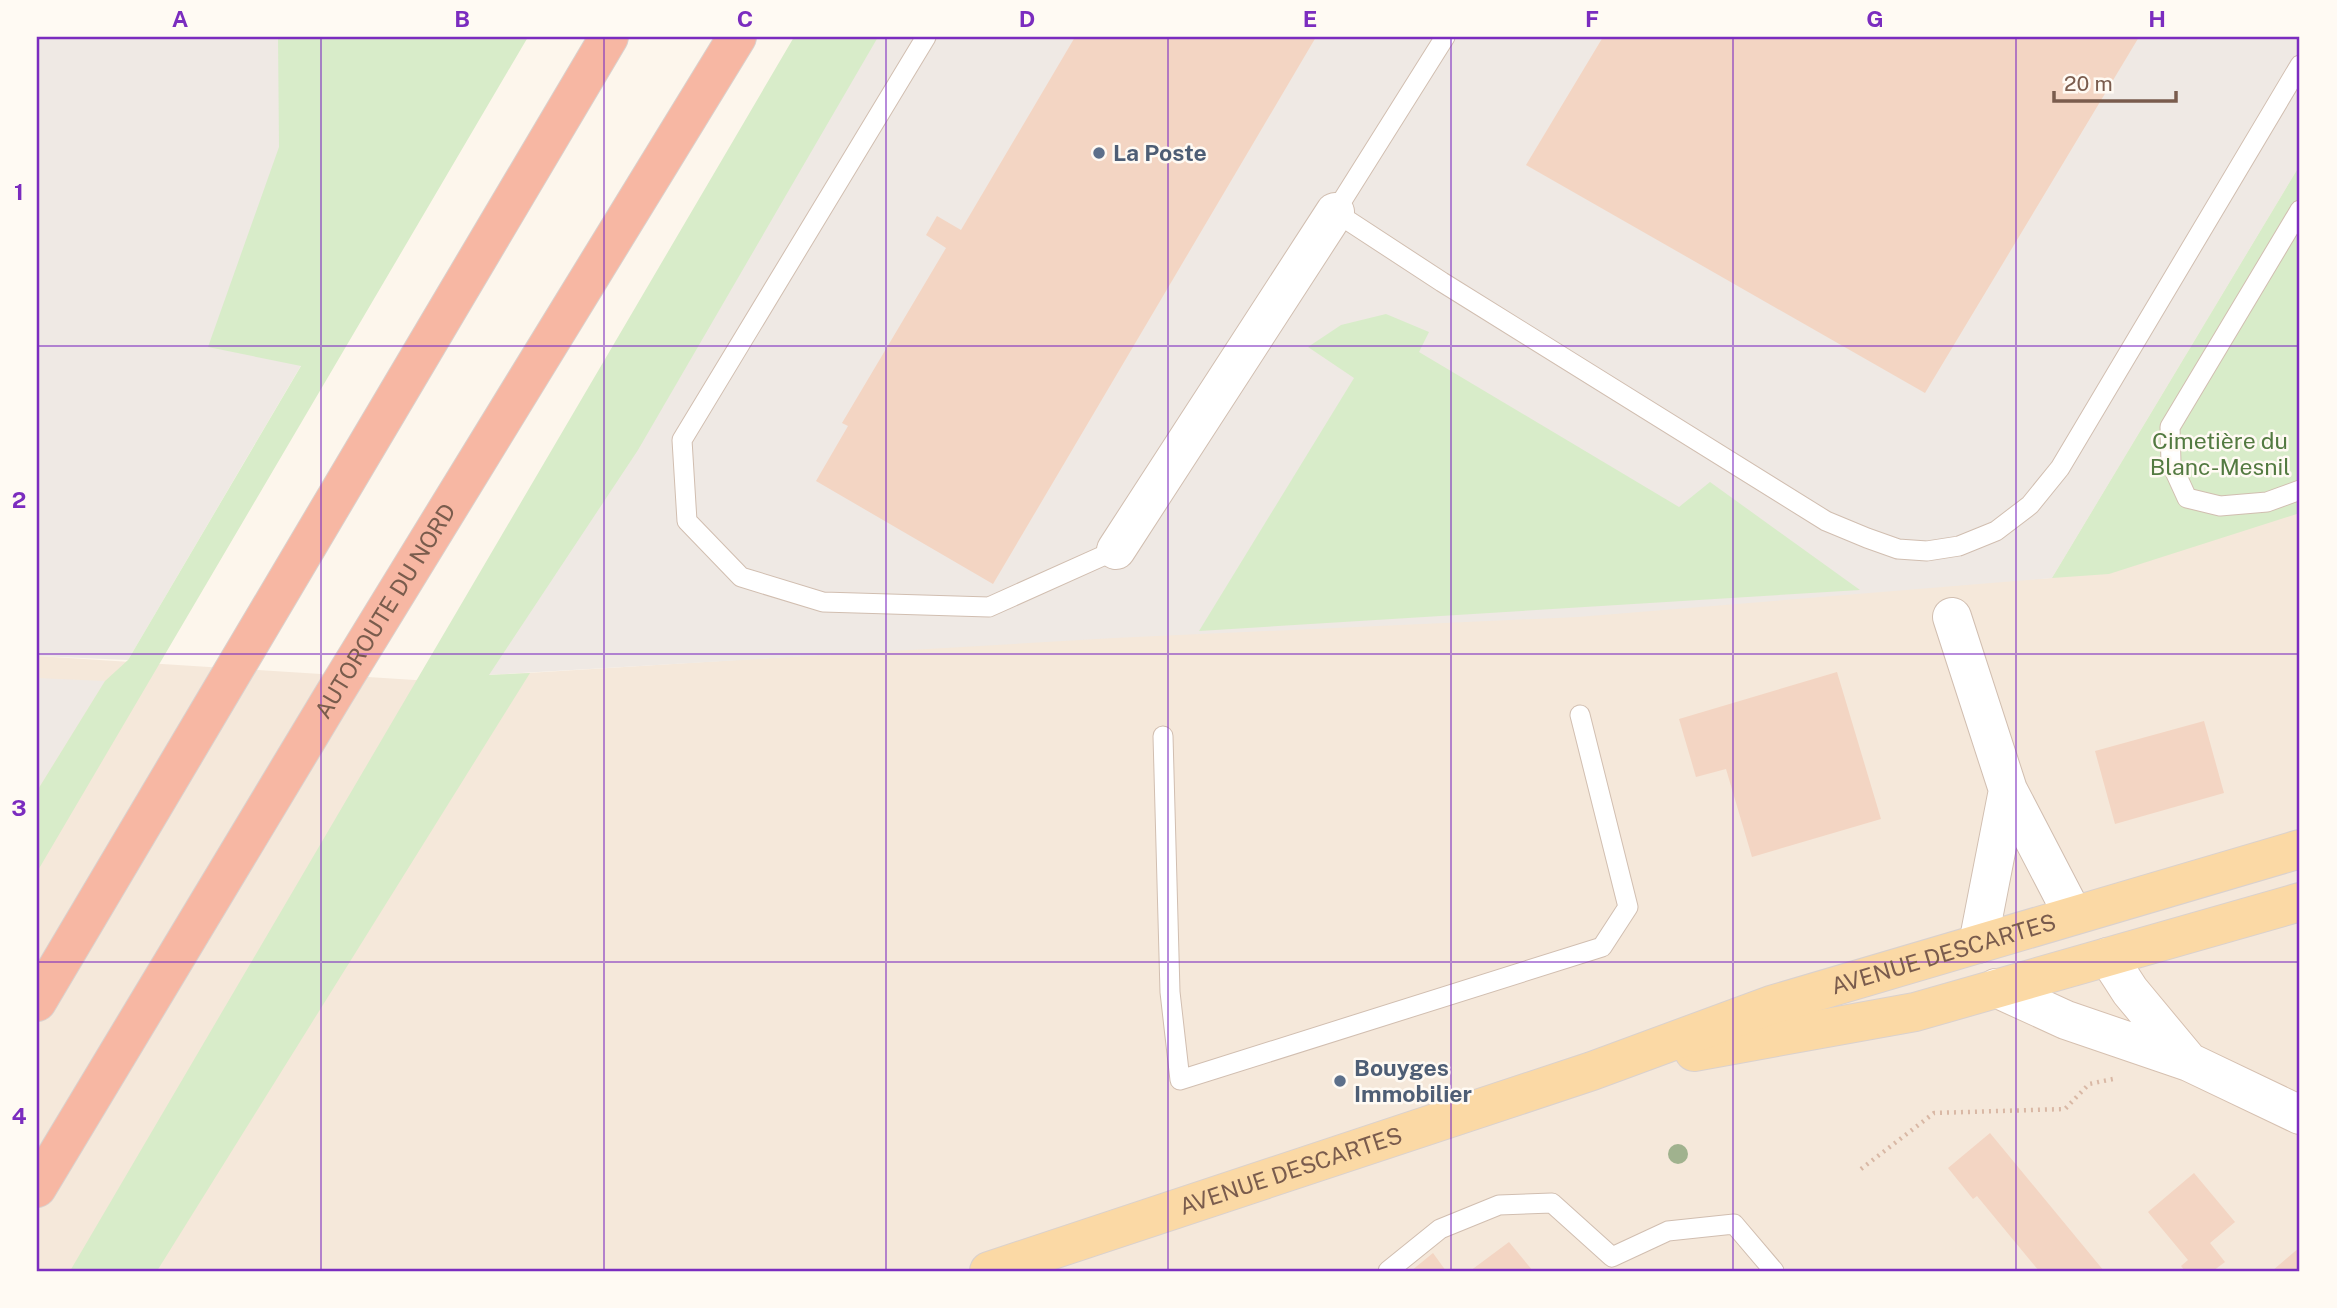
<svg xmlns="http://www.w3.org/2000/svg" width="2337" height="1308" font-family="'Public Sans',sans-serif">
<rect width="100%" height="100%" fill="#fdf6ec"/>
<path fill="#f5e8da" d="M2300,165V1271H37V656L415,680L2052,578Z"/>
<path fill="#efe9e4" d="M37,37H494L128,660L37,656Z
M801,37H2300V165L2052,578L1578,617L1114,638L488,675Z
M37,678L105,681L37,791Z"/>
<path fill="#d8ecc9" d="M278,37H528L37,872V791L105,681L128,660L301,366L208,347L279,147Z
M794,37H878L638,450L489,675L530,673L157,1271H70Z
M2300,165V513L2109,574L2052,578Z
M1386,314L1429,332L1419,352L1679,507L1710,482L1860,590L1199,631L1354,378L1308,347L1341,325Z"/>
<path fill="#f3d5c3" d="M1075,37H1316L993,584L816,481L848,426L842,423L946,248L926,235L937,216L961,230Z
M1603,37H2139L1925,393L1526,165Z
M1837,672L1881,819L1752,857L1726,769L1696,777L1679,719Z
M2204,721L2224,793L2115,824L2095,751Z
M1990,1133L2104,1271H2039L1977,1196L1973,1199L1948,1168Z
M2194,1173L2235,1222L2210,1243L2225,1262L2213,1271H2185L2181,1266L2188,1260L2148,1212Z
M1509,1242L1533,1271H1470Z
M2300,1247V1271H2272Z
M1433,1253L1446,1271H1411Z"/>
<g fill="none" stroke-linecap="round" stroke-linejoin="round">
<g stroke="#d1beb0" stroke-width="21">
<path id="lane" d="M926,37L682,440L687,521L741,577L823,602L989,607L1116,550
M1445,37L1335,212L1442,282L1826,521L1867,538L1898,549L1927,551L1959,546L1996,531L2030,505L2060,468L2300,65
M2300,210L2170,427L2171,463L2187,498L2220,506L2267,502L2300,490
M1163,736L1170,992L1180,1080L1602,947L1628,907L1580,715
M1388,1271L1440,1229L1499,1205L1552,1203L1612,1257L1668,1231L1734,1224L1774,1271"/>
</g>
<g stroke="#d1beb0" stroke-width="40">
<path id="street" d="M1116,550L1335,212
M1952,617L2008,790L2073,915
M1978,944L2008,790"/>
</g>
<g stroke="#d6c0b0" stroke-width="40">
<path id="secondary" d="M2108,957L2130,991L2189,1062
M1996,988L2066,1020L2189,1062L2300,1115"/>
</g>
<g stroke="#dad1cd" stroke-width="40">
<g id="primary">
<path d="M1694,1052L1915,1012L2300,902"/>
<path id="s1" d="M989,1271L1592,1071L1771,1005L2300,849"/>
</g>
</g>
<g stroke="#dad1cd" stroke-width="40">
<g id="highway">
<path d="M37,1002L609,37"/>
<path id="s2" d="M37,1188L333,696L737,37"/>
</g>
</g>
<path stroke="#d9b8a5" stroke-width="4.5" stroke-dasharray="2 5" stroke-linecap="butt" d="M1861,1169L1934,1113L2065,1109L2089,1084L2113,1079"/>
<use href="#lane" stroke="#fff" stroke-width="19"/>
<use href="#street" stroke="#fff" stroke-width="38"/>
<use href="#secondary" stroke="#fff" stroke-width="38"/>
<use href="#primary" stroke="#fbd9a5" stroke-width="38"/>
<use href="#highway" stroke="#f7b7a3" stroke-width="38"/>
</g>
<circle fill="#a0b28e" cx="1678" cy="1154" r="10"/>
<path fill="none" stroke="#7b2cbf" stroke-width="2" stroke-opacity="0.55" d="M321,37V1271M604,37V1271M886,37V1271M1168,37V1271M1451,37V1271M1733,37V1271M2016,37V1271M37,346H2300M37,654H2300M37,962H2300"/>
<g fill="#5c6f8a" stroke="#fffaf3" stroke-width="2.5">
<circle cx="1099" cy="153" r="7"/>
<circle cx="1340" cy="1081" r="7"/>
</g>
<g text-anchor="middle" stroke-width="5" stroke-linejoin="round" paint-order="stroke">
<g font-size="23" font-weight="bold" fill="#4e5e75" stroke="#fffaf3" text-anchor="start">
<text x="1113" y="161">La Poste</text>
<text x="1354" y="1076">Bouyges<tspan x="1354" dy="26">Immobilier</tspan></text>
</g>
<g font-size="23" fill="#537a41" stroke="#fffaf3">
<text x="2220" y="449">Cimetière du<tspan x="2220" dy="26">Blanc-Mesnil</tspan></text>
</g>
<g font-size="23" fill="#7a5c4d" stroke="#fffaf3">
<text dy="8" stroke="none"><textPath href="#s2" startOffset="674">AUTOROUTE DU NORD</textPath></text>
<text dy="8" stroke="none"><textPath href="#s1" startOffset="1006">AVENUE DESCARTES</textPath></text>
<text dy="8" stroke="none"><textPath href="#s1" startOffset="318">AVENUE DESCARTES</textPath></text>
</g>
</g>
<rect width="2337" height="1308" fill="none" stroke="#fffaf3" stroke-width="77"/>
<path d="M2054 91v10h122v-10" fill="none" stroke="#7a5c4d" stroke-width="3.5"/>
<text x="2064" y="91" font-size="21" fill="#7a5c4d" stroke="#fffaf3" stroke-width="5" paint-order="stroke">20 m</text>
<rect x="38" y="38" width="2260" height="1232" fill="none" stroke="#7b2cbf" stroke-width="2.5"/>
<g font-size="23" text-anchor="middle" font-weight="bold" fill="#7b2cbf">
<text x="180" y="27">A</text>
<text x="462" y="27">B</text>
<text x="745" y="27">C</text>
<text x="1027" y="27">D</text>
<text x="1310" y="27">E</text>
<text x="1592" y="27">F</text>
<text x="1875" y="27">G</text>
<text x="2157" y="27">H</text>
<text x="19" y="200">1</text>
<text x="19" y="508">2</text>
<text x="19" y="816">3</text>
<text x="19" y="1124">4</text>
</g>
</svg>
